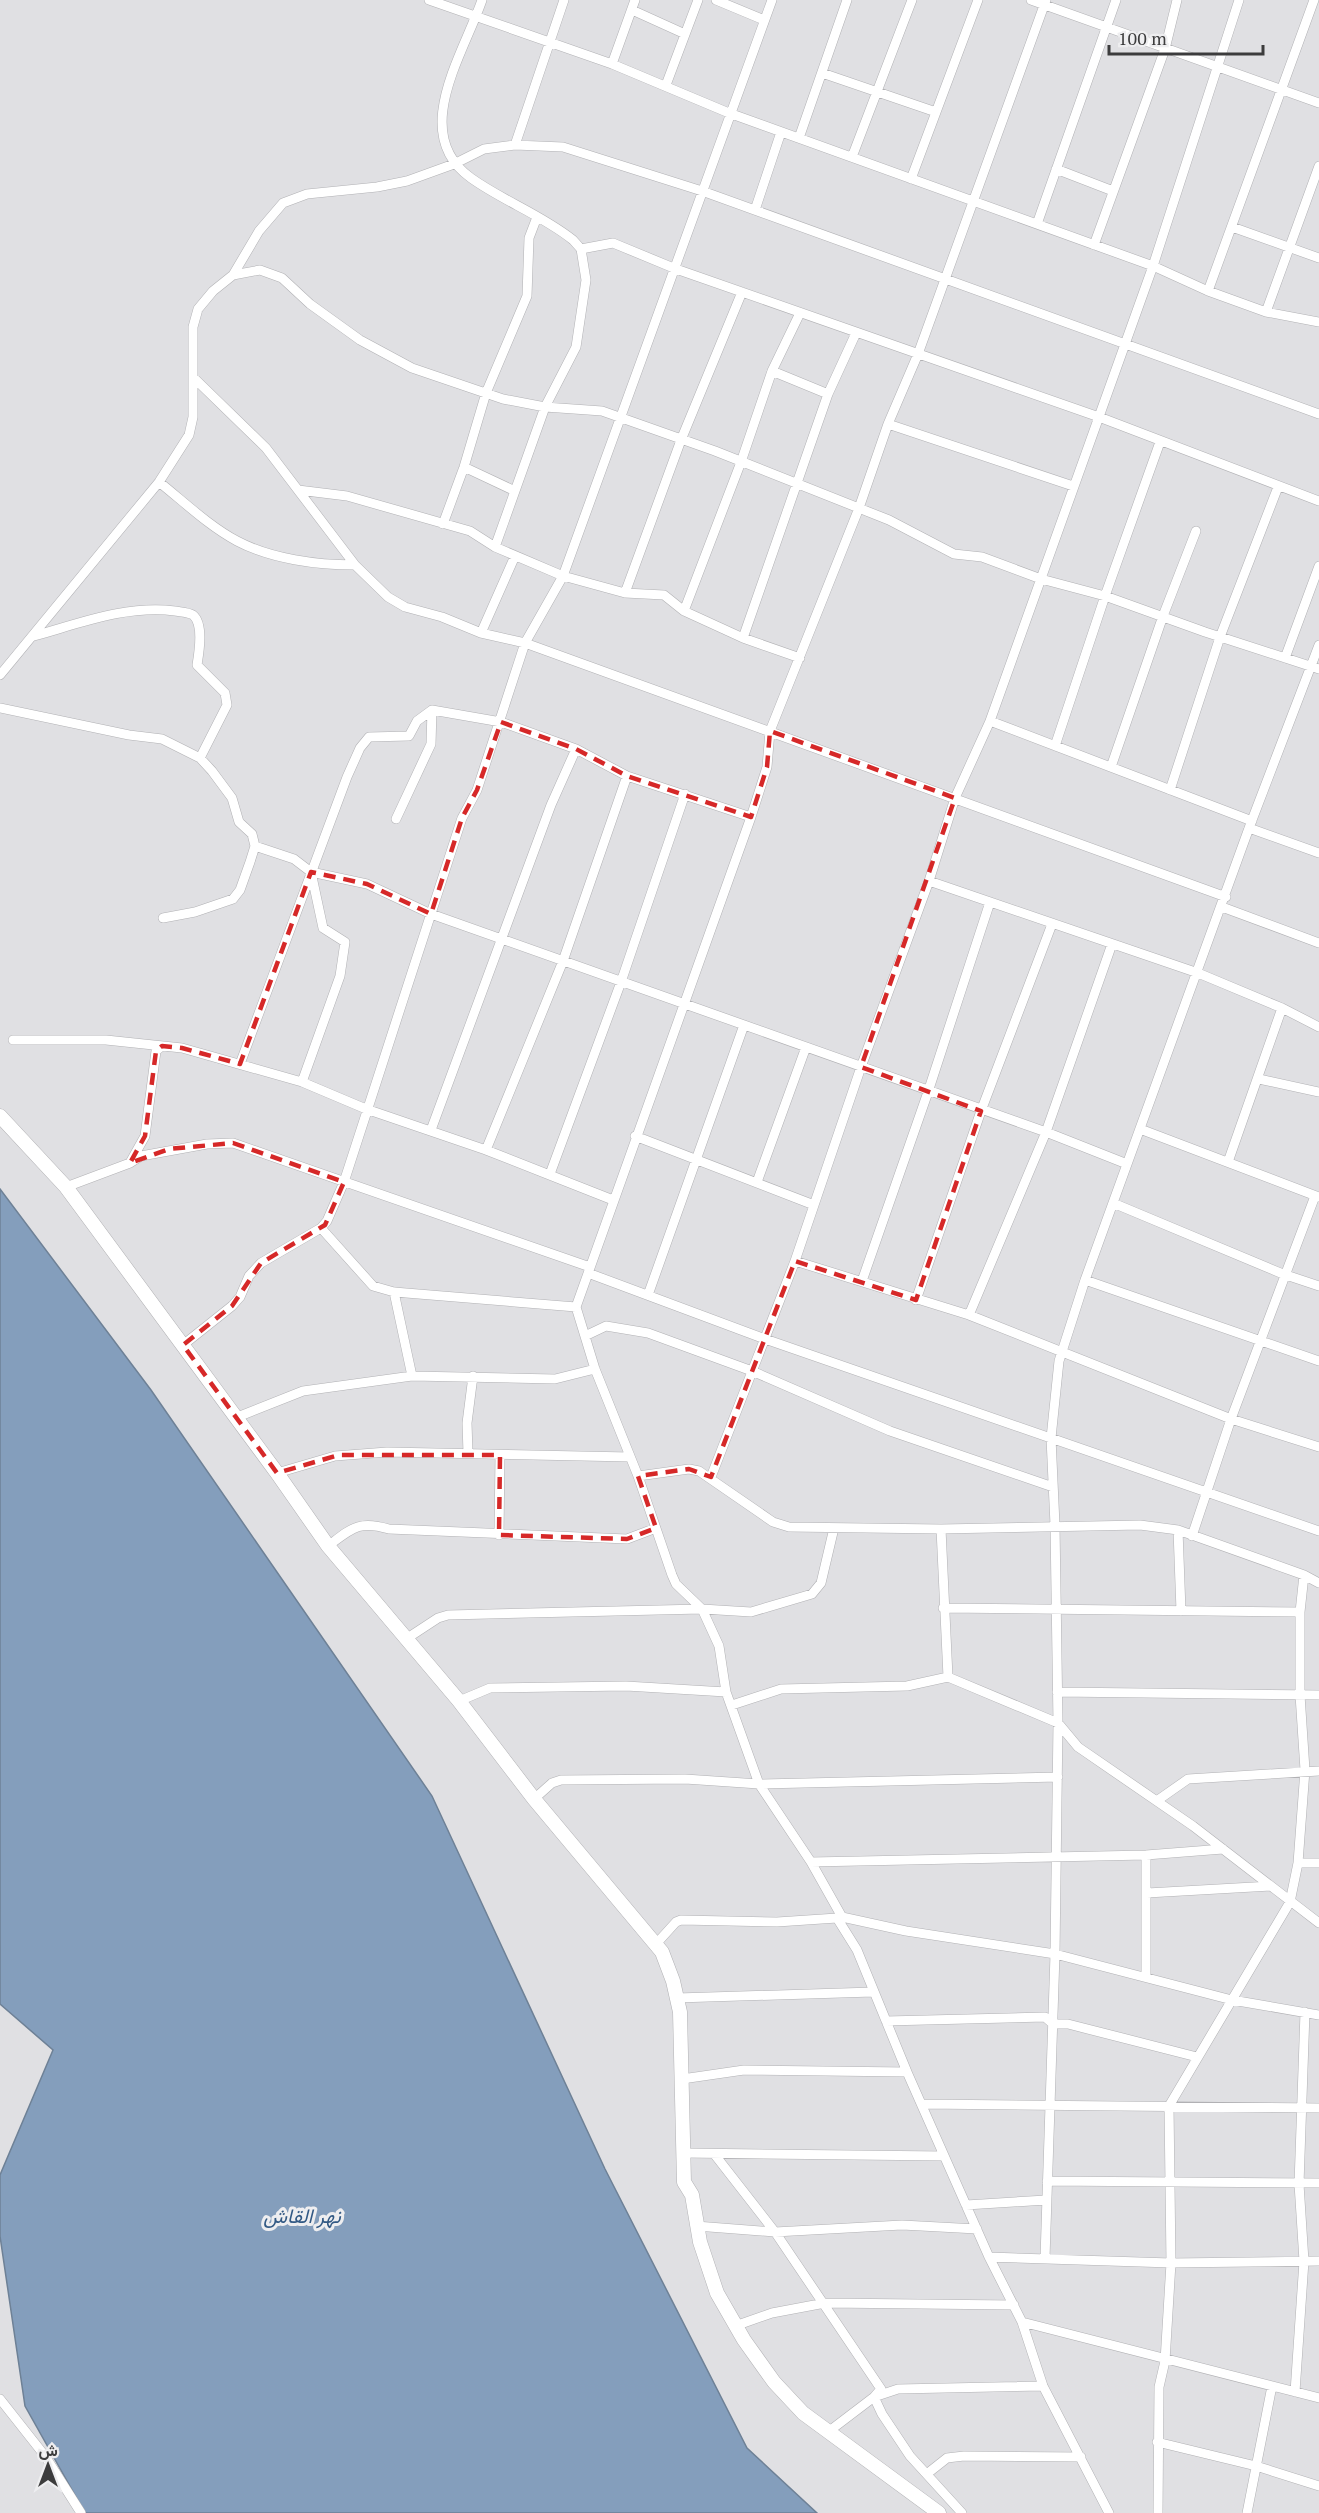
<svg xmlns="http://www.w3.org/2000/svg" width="1319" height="2513" font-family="'PT Serif',Vazirmatn,serif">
<rect width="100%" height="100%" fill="#e0e0e3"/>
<path fill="#849ebc" stroke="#6e8196" stroke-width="1.5" d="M0,1189L151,1390L432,1796L605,2169L747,2448L817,2513H85L25,2406L0,2236V2175L53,2050L0,2004Z"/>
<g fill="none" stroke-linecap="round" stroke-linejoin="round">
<g stroke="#b1b1b4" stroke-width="10">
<path id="minor" d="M429,0L612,64L729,113L1153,266L1208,291L1266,312L1319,322
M482,0C463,55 409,134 471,178C503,201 542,215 573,240L581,249L586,280L576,347L545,407L495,547
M716,0L764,20
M1031,0L1319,103
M1046,0L918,354L888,424L859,508L770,731L767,767L751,817L576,1307L595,1369L638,1476L672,1575L676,1584L702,1609L719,1646L726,1692L759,1784L811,1862L842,1917L837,1918L857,1950L907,2072L989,2257L1022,2322L1043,2386L1109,2513
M632,10L685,34
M612,64L635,0
M822,73L936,112
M666,85L698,0
M799,138L847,0
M515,145L564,0
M852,157L912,0
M1056,169L1113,191
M911,179L978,0
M755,210L781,132
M1037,224L1116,0
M1232,227L1319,258
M1094,245L1165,49L1177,0
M581,249L613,243L676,269L1099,417L1319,501
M233,275L259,231L283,203L307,194L377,187L407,181L454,164L484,149L515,145L563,147L702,191L1319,414
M1208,291L1314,0
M1266,312L1319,166
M772,371L828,394
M194,378L266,448L355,565L388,597L405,607L442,617L481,633L525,643L1226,897
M888,424L1073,486
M464,467L515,491
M159,482C184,502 209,526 237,541C271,559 317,565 355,565
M298,490L347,496L470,531L495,547L563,576L625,593L664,595L684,611L743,638L800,658
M443,524L464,467L486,393L527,296L529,238L537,217
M625,593L681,440L742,292
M684,611L741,462L772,371L800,313
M481,633L515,556
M34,636C81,623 126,605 175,611C180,612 188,612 193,615C204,624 199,653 197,665L225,693L227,705L200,758
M743,638L828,394L856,333
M1319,645L1249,828L1085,1280L1059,1361L1051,1438L1055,1525L1058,1723L1078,1747L1193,1826L1319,1923
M1285,658L1319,566
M0,675L159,482L189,435L193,417V327L198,309L213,291L233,275L260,270L282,278L310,304L360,340L412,368L503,399L545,407L602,411L715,451L889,520L954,554L982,557L1041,579L1105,596L1205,632L1319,669
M0,708L129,735L162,739L200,758L212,771L232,798L239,822L252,834L255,846L250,862L240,890L233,899L195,912L163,918
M990,721L1252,821
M1055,746L1105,596L1160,442
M1111,767L1163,616L1196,531
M1170,790L1220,637L1278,487
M396,819L431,744L432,710
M1249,828L1319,853
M255,846L294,859L311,872L367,884L431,914L1046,1132L1127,1164
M929,881L1198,973L1282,1008L1319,1027
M1222,907L1319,943
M13,1040H106L182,1048L302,1082L366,1109L486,1150L613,1200
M240,1064L347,777L360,748L369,737L409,736L417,721L432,710L501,722L576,749L627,776L751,817
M1259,1079L1319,1092
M302,1082L340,976L345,942L323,928L311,872
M1140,1129L1319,1197
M431,1130L551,805L576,749
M635,1136L814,1205
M486,1150L563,961L627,776
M131,1161L145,1136L156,1051L162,1046
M1228,1162L1282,1008
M550,1174L621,982L685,794
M757,1182L806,1047
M66,1187L130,1163L141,1156L207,1144L233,1143L590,1267
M1113,1203L1283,1274L1319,1286
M321,1228L373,1286L394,1292L576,1307
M795,1261L969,1315L1231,1419L1319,1447
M588,1273L765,1339L1319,1531
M1085,1280L1319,1361
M862,1281L928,1092L990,902
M394,1292L412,1376
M648,1295L744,1025
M916,1300L981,1111L1052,924
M969,1315L1046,1132L1112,944
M585,1336L606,1326L648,1333L752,1371L890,1431L1053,1487
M183,1345L232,1306L240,1297L249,1276L261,1263L321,1228L327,1221L344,1182L462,818L477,790L525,643L563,576L772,0
M235,1418L303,1391L412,1376L555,1379L595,1369
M468,1453L467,1423L473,1376
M277,1473L335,1456L387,1452L630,1457
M638,1476L689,1469L699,1471L773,1522L789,1527L941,1529L1140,1525L1178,1530L1304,1575L1319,1583
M711,1477L795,1261L861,1067L929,881L955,798L990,721L1153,266L1239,0
M941,1529L948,1677L1058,1723L1055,1954L1045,2258
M1178,1530L1181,1611
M499,1535L500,1455
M1192,1536L1231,1419L1315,1196
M328,1546C352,1528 359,1520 389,1529L627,1539L656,1528
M943,1608L1300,1612
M406,1639L438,1618L448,1615L702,1609L751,1612L812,1594L821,1583L834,1528
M1057,1692L1319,1695
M459,1701L490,1688L626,1686L726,1692
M732,1705L781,1689L907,1686L948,1677
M534,1799L552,1783L561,1780L685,1779L759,1784L1058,1777
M1158,1800L1188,1779L1319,1771
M811,1862L1146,1855L1223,1849
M1298,1863H1319
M1147,1893L1271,1886
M842,1917L906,1931L1055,1954L1232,2000L1319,2015
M656,1944L676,1922L681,1920L777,1922L837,1918
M1146,1976V1855
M677,1998L873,1992
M886,2021L1045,2017L1053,2024H1068L1197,2057
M682,2079L744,2070L907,2072
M923,2104L1319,2108
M684,2153L944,2156
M715,2155L775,2232L881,2389L874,2397L882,2414L910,2456L962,2513
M1047,2181L1319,2183
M966,2205L1046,2200
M696,2226L775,2232L902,2225L977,2229
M989,2257L1171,2263L1319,2261
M1022,2322L1319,2398
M735,2326L772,2313L825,2303L1014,2305
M1295,2392L1304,2261L1299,2184L1305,2012
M0,2399L45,2456L81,2513
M828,2432L874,2397L898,2389L1043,2386
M1157,2442L1256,2466L1319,2486
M928,2473L947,2458L964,2456L1081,2457
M1158,2513L1159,2387L1165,2361L1171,2263L1169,2106L1290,1902L1298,1863L1305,1770L1300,1695V1612L1304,1575
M1247,2513L1272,2386"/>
</g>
<g stroke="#b1b1b4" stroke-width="15">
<path id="secondary" d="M0,1116L66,1187L277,1473L328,1546L459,1701L534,1799L662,1952L673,1981L680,2012L684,2182L692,2195L700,2242L717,2293L744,2340L774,2382L803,2413L939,2513"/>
</g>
<use href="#minor" stroke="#fff" stroke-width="9"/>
<use href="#secondary" stroke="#fff" stroke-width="14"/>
</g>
<path fill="none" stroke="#d62828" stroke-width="4.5" stroke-dasharray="12 8" stroke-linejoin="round" d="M501,722L576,749L627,776L751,817L767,767L770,731L955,798L861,1067L981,1111L916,1300L795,1261L711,1477L689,1469L638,1476L656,1528L627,1539L499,1535L500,1455H339L277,1473L183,1345L232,1306L261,1263L325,1225L344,1182L233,1143L169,1149L130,1163L145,1136L156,1051L162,1046L182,1048L240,1064L311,872L367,884L431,914L462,818L477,790Z"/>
<g text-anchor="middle" stroke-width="6" stroke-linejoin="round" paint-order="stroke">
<g font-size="20" font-style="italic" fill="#325984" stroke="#eeeef0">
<text x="302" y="2223">نهر القاش</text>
</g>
</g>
<g transform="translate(48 2465)" stroke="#eeeef0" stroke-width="4.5" paint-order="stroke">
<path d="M0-4.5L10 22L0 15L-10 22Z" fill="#3c3c3d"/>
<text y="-9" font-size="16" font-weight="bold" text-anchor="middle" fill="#3c3c3d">ش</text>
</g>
<path d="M1109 45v9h154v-9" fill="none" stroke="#3c3c3d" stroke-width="3"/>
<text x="1118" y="45" font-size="18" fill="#3c3c3d" stroke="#eeeef0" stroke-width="4.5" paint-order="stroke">100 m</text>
</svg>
